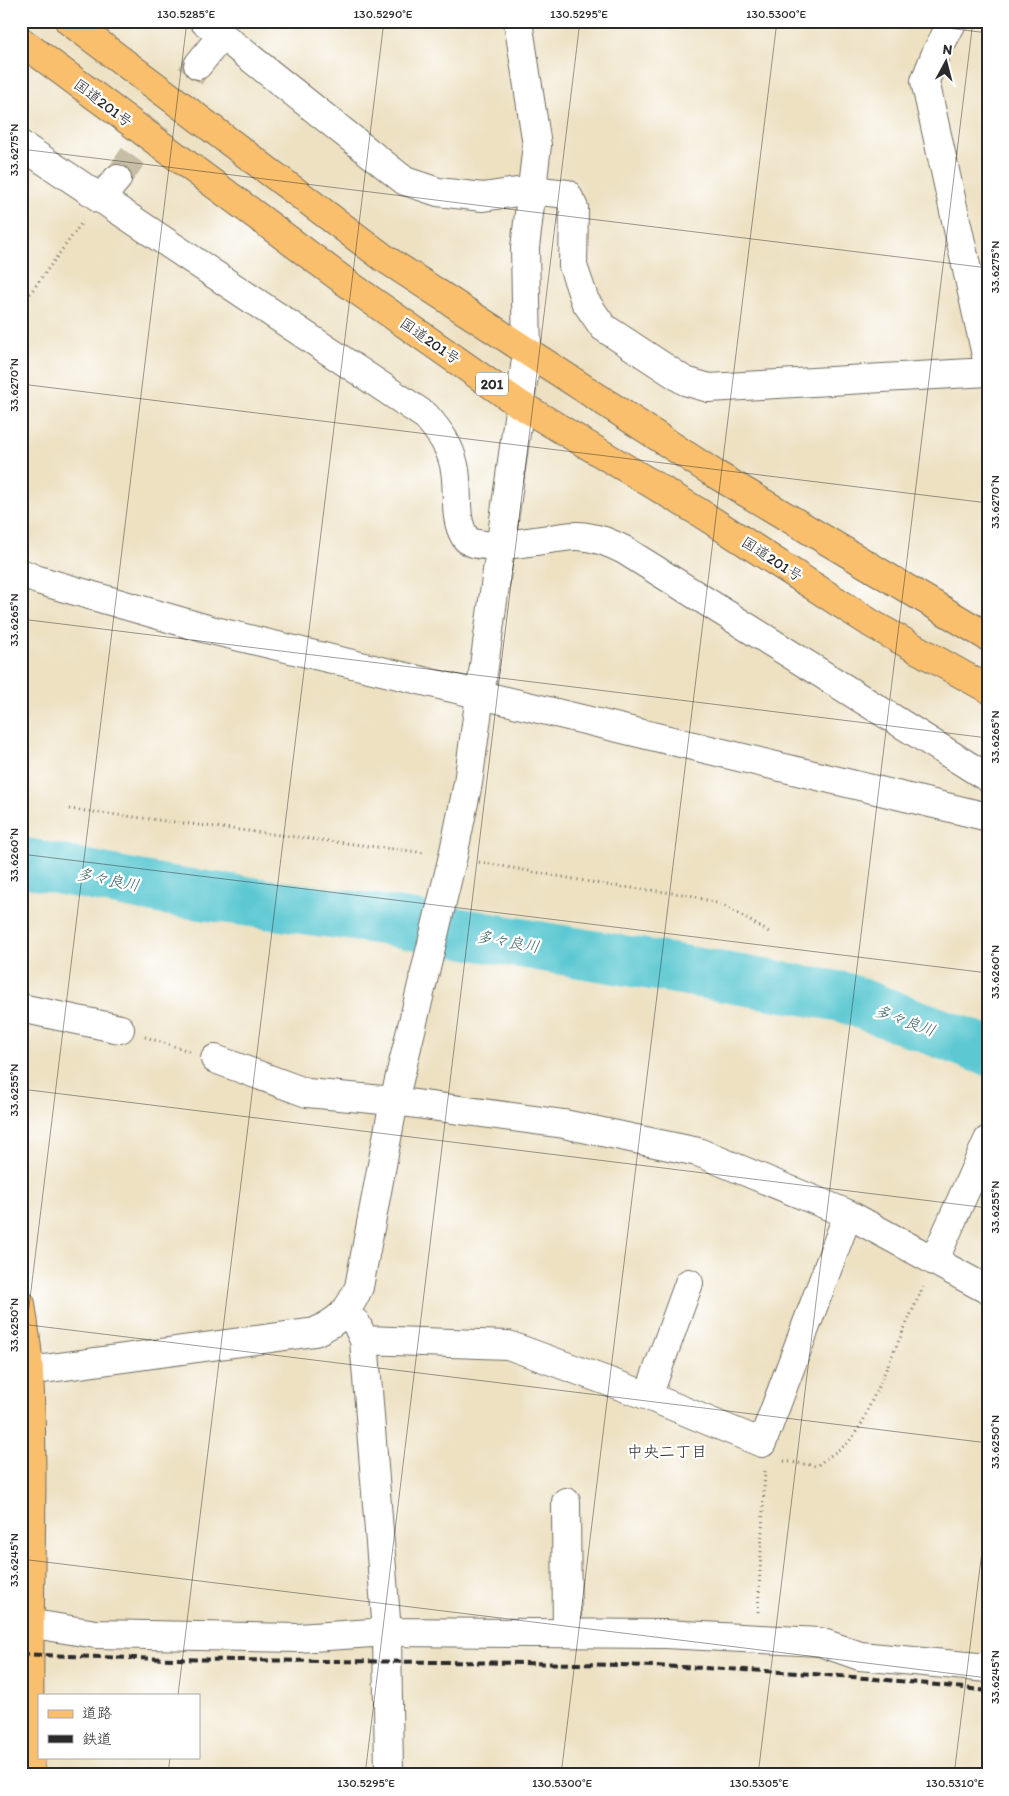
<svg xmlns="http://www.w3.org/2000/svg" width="1009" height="1796" font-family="Itim,'Klee One',sans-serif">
<rect width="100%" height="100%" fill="#fff"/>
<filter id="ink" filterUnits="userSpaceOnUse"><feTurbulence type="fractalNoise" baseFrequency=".02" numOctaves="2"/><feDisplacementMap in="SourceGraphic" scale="10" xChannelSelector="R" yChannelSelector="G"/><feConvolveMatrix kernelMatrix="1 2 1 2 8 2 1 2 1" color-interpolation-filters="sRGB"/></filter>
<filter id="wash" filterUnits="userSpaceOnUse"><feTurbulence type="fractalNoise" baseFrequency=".0096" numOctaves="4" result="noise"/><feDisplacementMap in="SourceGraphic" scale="20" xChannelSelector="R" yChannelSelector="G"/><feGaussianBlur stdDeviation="1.12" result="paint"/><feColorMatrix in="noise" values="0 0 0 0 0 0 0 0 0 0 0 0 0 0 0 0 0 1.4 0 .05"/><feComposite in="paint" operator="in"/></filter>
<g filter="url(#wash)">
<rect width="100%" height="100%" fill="#ede1c2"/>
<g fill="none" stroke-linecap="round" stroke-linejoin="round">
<path stroke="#5cc8d2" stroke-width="50" d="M21,862L164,890L383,920L843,997L988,1051"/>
</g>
</g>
<g filter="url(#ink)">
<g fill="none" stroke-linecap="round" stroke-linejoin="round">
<path stroke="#c6bda4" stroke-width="28" stroke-dasharray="28 14" stroke-linecap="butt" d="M117,179L198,65"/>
<g stroke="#6f6b60" stroke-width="30">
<path id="minor" d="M204,21L405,181L438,192L483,197L531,190L567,194L574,208L573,266L585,301L603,327L685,381L709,388L988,372
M953,21L936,53L925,81L988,364
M198,65L222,35
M21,145L426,416C439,431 450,446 454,465C460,489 452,516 465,537C477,557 556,535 577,536C596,537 608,542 624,550L988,778
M100,199L117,179
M21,573L38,580L207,629L988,817
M21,1008L120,1029
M215,1059L307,1093L394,1101L564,1124L698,1152L848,1214L988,1290
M934,1261L988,1140
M356,1323L364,1340L387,1632L389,1775
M364,1340L508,1345L648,1396L762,1443L848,1214
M29,1371L315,1332C340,1320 348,1312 359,1287L394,1101L453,856L468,783L527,352L525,248L537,145L518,21
M648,1396L689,1283
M566,1502L567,1632
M21,1622L96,1634L298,1638L387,1632L665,1634L820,1642L860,1656L988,1668"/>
</g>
<g stroke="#6f6b60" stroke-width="30">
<path id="major" d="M21,1304C24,1326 28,1349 29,1372C36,1506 25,1640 31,1775"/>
</g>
<g stroke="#6f6b60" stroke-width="30">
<path id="highway" d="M69,21L384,258L715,474L988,637
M21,41L351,286L519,404L697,511L872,624L988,689"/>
</g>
<path stroke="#6f6b60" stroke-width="3" stroke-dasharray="1 4" stroke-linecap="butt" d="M21,306L83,221
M69,809L426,853
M479,862L607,885L690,895L723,905L769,932
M145,1037L189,1051
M784,1461L816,1466L848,1443L861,1425L923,1287
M758,1612L765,1471"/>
<use href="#minor" stroke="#fff" stroke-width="28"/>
<use href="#major" stroke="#f9bf6c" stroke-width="28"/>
<use href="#highway" stroke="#f9bf6c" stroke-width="28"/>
<path stroke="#2b2b2b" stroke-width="4" stroke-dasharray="8 4" stroke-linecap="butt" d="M21,1654C343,1669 667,1650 988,1691"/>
</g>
</g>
<path fill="none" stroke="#2b2b2b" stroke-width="1" stroke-opacity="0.45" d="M890,21L988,33M21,149L988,268M21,384L988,503M21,619L988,738M21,854L988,973M21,1089L988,1208M21,1324L988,1443M21,1372L187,21M21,1559L988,1678M178,1695L384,21M168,1775L170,1757M365,1775L580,21M561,1775L777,21M758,1775L973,21M954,1775L988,1503"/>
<g text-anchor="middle" stroke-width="4.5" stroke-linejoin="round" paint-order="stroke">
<rect fill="#fff" stroke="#6b6b6b" stroke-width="1" x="476" y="372.5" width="32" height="23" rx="4"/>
<g font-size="14" font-weight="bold" fill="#2b2b2b">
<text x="492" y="389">201</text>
</g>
<g font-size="15" fill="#2b2b2b" stroke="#fff">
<text transform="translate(103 103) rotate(37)" y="5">国道201号</text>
<text transform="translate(430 341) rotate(35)" y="5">国道201号</text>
<text transform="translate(772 559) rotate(33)" y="5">国道201号</text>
</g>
<g font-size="16" font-style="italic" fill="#3c6265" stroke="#fff">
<text transform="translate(108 879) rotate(11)" y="6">多々良川</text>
<text transform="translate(508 941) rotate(10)" y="6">多々良川</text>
<text transform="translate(905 1020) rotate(20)" y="6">多々良川</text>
</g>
<g font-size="16" fill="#2b2b2b" stroke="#fff">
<text x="667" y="1457">中央二丁目</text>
</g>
</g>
<rect width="1009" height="1796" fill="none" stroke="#fff" stroke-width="55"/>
<rect x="38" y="1694" width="162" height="65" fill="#ffffff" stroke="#aaaaaa"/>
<rect x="48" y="1710" width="25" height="8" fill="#f9bf6c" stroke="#aaaaaa"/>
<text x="82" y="1718" font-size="15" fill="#2b2b2b">道路</text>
<rect x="48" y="1735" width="25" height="8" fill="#2b2b2b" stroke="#aaaaaa"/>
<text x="82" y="1744" font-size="15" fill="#2b2b2b">鉄道</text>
<g transform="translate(946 62) rotate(7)" stroke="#ffffff" stroke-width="4" paint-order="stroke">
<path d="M0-4L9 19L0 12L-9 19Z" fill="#2b2b2b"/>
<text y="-8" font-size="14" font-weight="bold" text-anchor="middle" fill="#2b2b2b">N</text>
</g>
<rect x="28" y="28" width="954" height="1740" fill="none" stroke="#2b2b2b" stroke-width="2"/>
<g font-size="12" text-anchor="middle" fill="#2b2b2b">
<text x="186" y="18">130.5285°E</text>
<text x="383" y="18">130.5290°E</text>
<text x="579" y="18">130.5295°E</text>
<text x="776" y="18">130.5300°E</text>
<text transform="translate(14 150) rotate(-90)" y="4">33.6275°N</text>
<text transform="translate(995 267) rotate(-90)" y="4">33.6275°N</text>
<text transform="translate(14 385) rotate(-90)" y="4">33.6270°N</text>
<text transform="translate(995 502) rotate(-90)" y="4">33.6270°N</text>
<text transform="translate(14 620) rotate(-90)" y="4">33.6265°N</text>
<text transform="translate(995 737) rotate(-90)" y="4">33.6265°N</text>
<text transform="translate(14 855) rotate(-90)" y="4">33.6260°N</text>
<text transform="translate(995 972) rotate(-90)" y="4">33.6260°N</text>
<text transform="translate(14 1090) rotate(-90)" y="4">33.6255°N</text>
<text transform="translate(995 1207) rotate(-90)" y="4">33.6255°N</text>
<text transform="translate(14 1325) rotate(-90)" y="4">33.6250°N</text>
<text transform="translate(995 1442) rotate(-90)" y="4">33.6250°N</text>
<text transform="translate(14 1560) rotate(-90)" y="4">33.6245°N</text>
<text transform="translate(995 1677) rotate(-90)" y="4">33.6245°N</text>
<text x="366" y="1787">130.5295°E</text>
<text x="562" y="1787">130.5300°E</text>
<text x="759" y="1787">130.5305°E</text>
<text x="955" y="1787">130.5310°E</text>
</g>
</svg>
